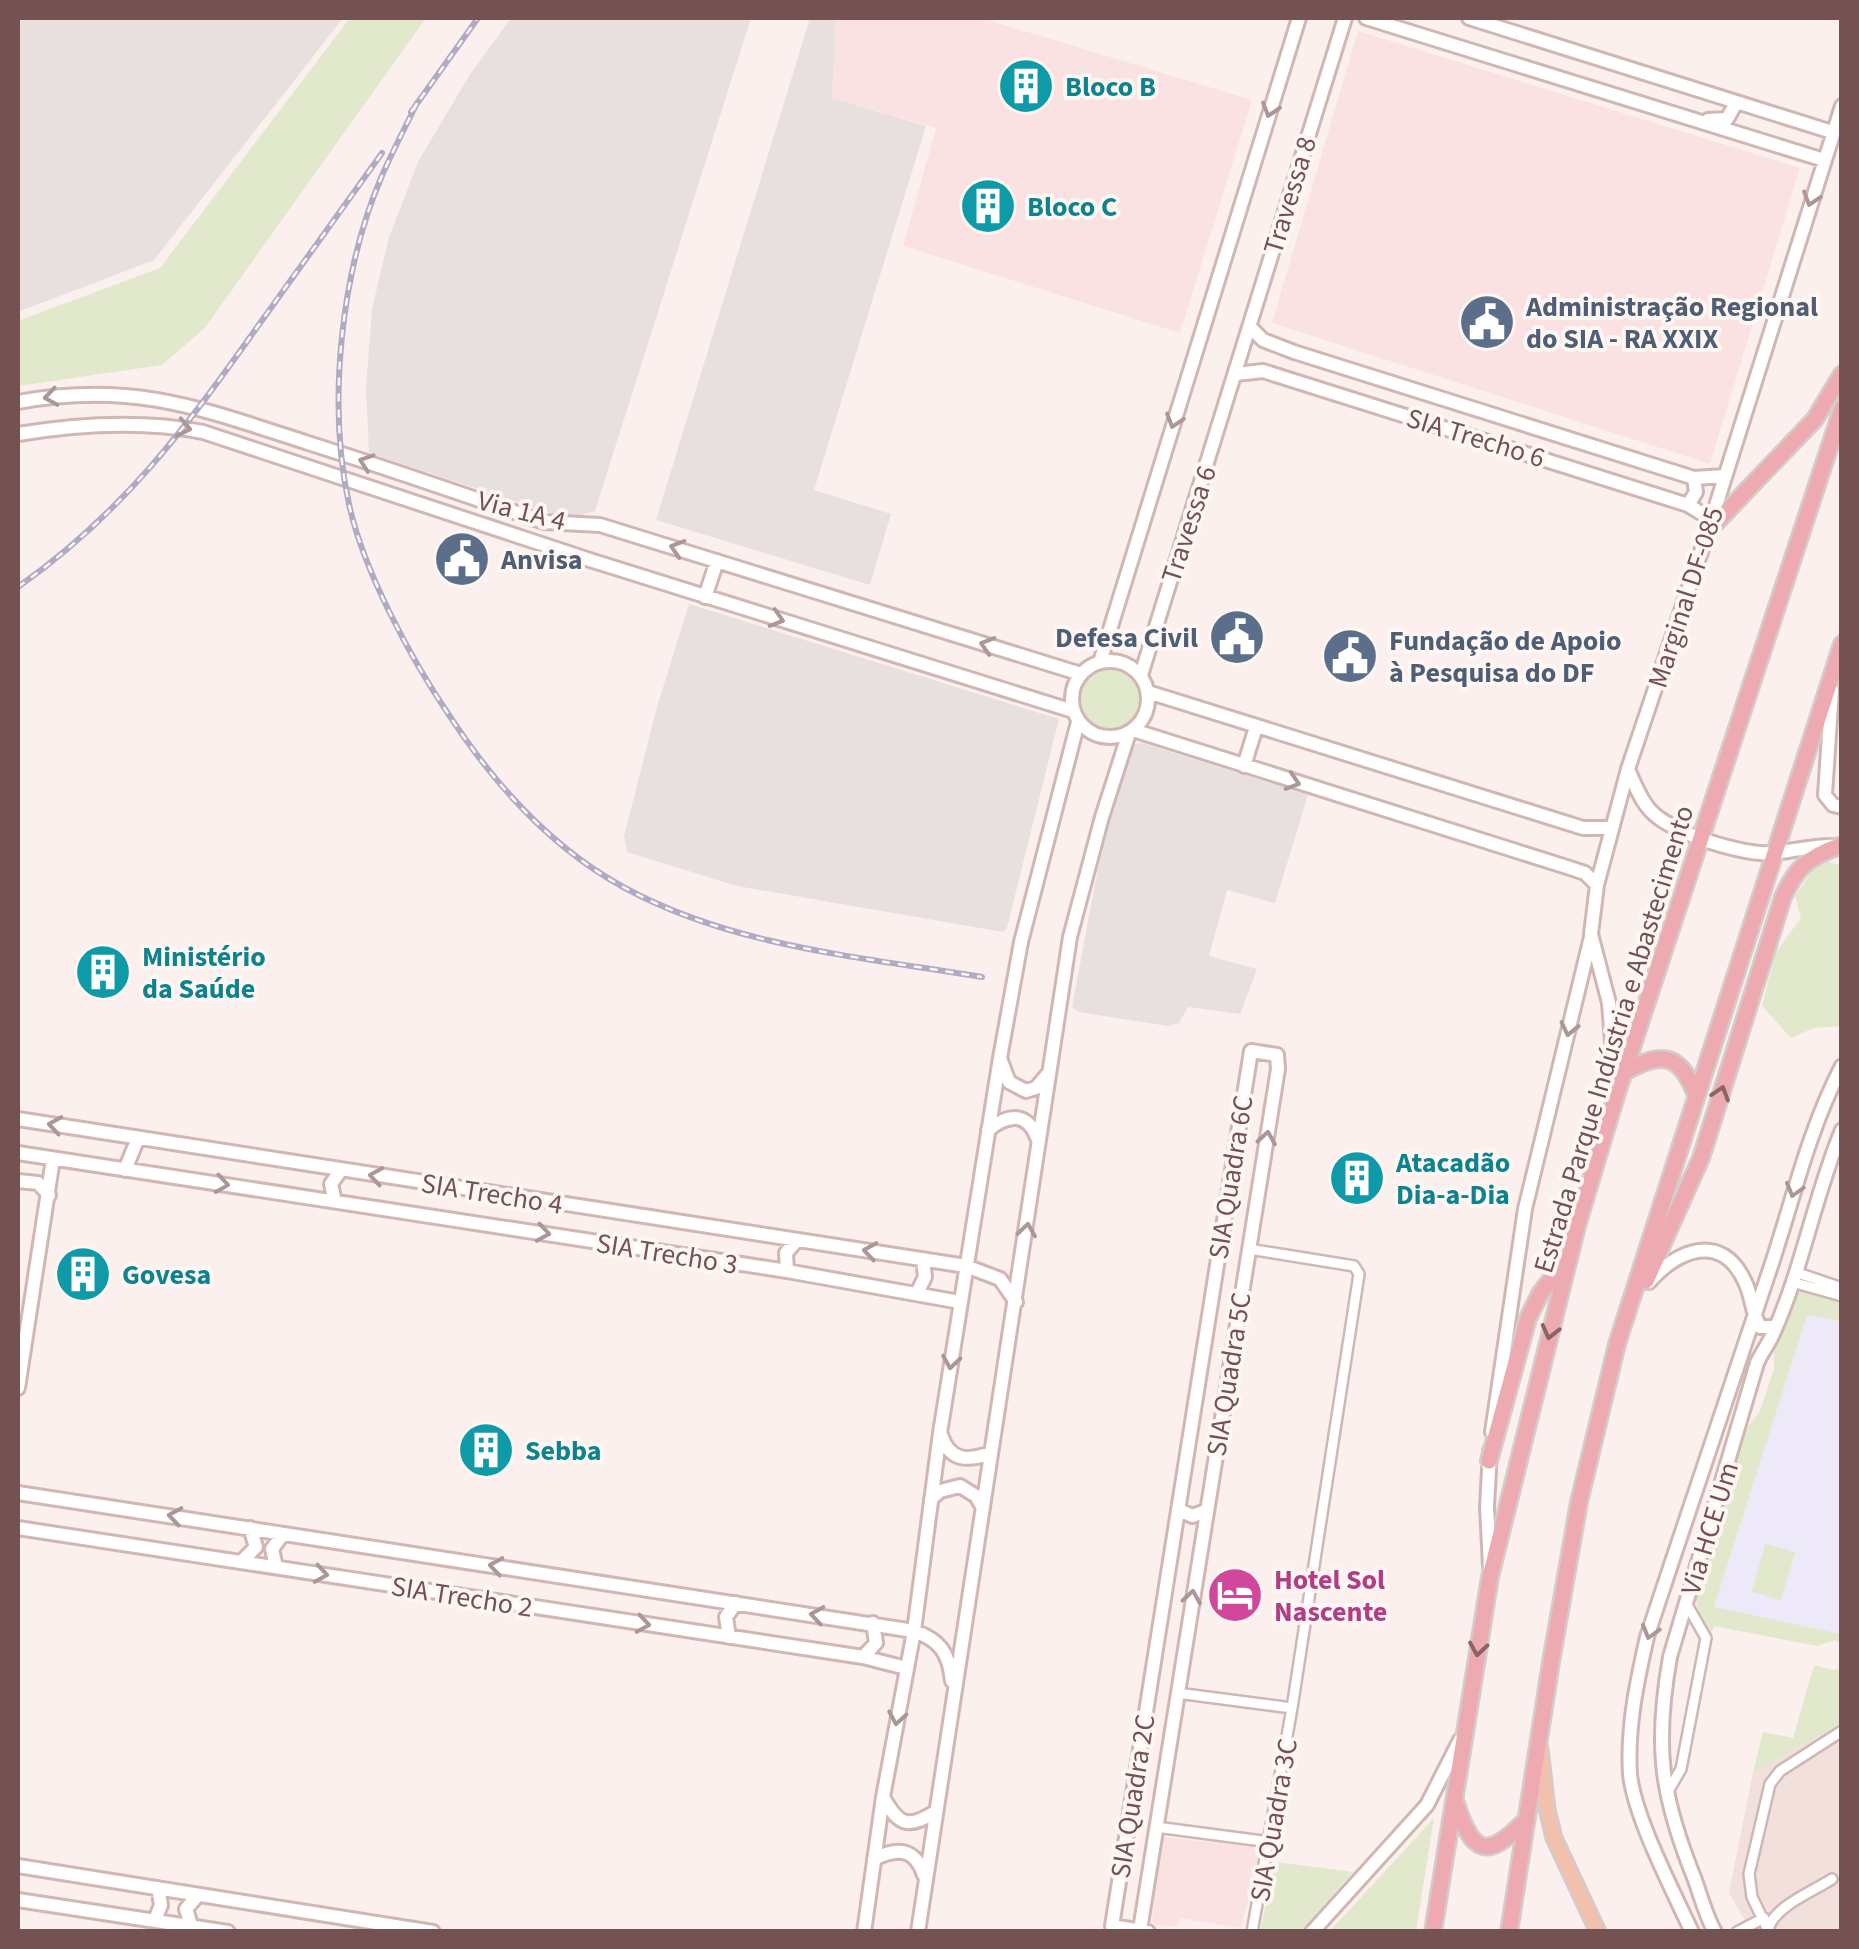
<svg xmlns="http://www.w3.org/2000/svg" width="1859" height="1949" font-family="'Source Sans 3',sans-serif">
<rect width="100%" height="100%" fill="#fbf0ed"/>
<path fill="#f2e0dc" d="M1841,1723V1931H1751L1729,1893L1753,1773Z"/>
<path fill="#fae2e3" d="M836,18H981L1252,100L1180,333L903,246L936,128L832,98Z
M1358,31L1800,168L1710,464L1272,323Z
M1164,1837L1261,1848L1241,1928L1180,1918L1177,1927L1155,1925L1152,1920L1160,1846Z"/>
<path fill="#e8e0de" d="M18,18H343L154,260L18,312Z
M511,18H751L595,511L568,519L369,453L366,388L372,309L389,237L419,160L469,76Z
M810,18H836L832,98L926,126L814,490L891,514L870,585L656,520Z
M689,604L1059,719L1007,928L1003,932L737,886L627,852L624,836L657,707Z
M1142,743L1308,795L1275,903L1227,890L1209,956L1257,969L1240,1014L1188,1007L1179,1023L1168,1026L1079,1012L1072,1007L1099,863L1129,750L1134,744Z"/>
<path fill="#ede9f8" d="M1807,1314L1841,1321V1634L1714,1608Z"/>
<path fill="#e1e8cc" d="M350,18H426L205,328L162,365L18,386V321L160,268Z
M1079 700a31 31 0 1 1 62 0a31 31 0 1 1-62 0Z
M1825,861L1841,865V1026L1814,1028L1791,1038L1762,1006L1776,952L1801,918L1795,896L1811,872Z
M1798,1285L1841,1298V1321L1807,1315L1714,1607L1841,1634V1644L1835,1640L1817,1646L1714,1626L1711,1633L1699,1615L1695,1595L1747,1428L1760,1411L1774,1369V1339Z
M1765,1544L1795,1552L1781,1600L1752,1592Z
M1814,1665L1832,1670L1841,1669V1723L1753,1773L1763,1732L1793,1738Z
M1434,1818L1416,1931H1330Z
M1275,1862L1353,1872L1302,1930L1260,1931Z"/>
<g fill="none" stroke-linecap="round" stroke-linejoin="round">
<g stroke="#ceb8b5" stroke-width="14">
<path id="street" d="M1249,1249L1354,1266L1359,1274L1292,1708L1252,1932
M1795,1272L1842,1288
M1792,1282L1842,1296
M1177,1693L1292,1708
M1667,1793L1681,1769L1706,1638L1686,1603
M1156,1827L1270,1842
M1768,1929C1775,1906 1812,1892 1832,1879
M1737,1932L1764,1918
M1769,1932L1752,1897L1749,1874L1770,1784L1780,1771L1842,1731"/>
</g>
<g stroke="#d1b7b3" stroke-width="18">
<path id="secondary" d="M1366,18L1824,160
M1469,18L1832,132
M1708,120L1727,119L1736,103
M1250,327L1263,340L1294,352L1694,478L1725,476
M1236,374L1263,371L1688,505L1711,519
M18,402C133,381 200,408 308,443C381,466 453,491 526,516L544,522L600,525L1081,674
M18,434C79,424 142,420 203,432L593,561L1073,711
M1688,505L1696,492L1694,478
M705,597L717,561
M1072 699a38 38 0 1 1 76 0a38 38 0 1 1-76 0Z
M1100,662L1299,18
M1141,675L1345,18
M1832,690L1825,795L1833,805L1842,807
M1148,692L1583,828H1612
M1133,730L1570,868L1585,873L1597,885
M1244,766L1256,727
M1628,769C1634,783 1640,799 1650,810C1670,833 1744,856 1774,853C1795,851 1813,845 1835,846
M1001,1061L1009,1082L1026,1091L1036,1088L1047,1075
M1616,1093L1609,1003L1591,934L1597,885L1628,769L1708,531L1842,106
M18,1119L966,1266L1000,1279L1016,1302
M988,1130C1009,1113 1028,1112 1038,1140
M18,1153L787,1271L960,1302
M125,1170L138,1138
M18,1181L38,1183L49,1195
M335,1201L331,1184L341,1170
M787,1271L786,1253L797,1240
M1649,1282C1677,1250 1722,1231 1745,1282C1752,1296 1752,1313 1760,1327H1775
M917,1293L925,1277L923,1260
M18,1388L53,1159
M1492,1432L1525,1209L1591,937
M941,1435C950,1462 968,1461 991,1453
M18,1493L914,1631C940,1640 949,1653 952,1681
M931,1499L940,1491L960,1486L976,1496L983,1508
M1178,1509L1192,1516L1206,1511
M18,1528L863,1657L906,1668
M242,1561L256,1547L250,1528
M1490,1566L1487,1507L1490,1451
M276,1567L272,1549L283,1534
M729,1637L726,1617L736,1603
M863,1657L876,1643L873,1623
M883,1797C898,1824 907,1830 935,1812
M874,1859C897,1847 915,1848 924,1875
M18,1866L433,1932
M18,1900L228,1932
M155,1920L161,1905L158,1888
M191,1925L186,1909L198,1895
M1140,1930L1278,1069L1277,1055L1251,1051L1112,1926L1148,1932
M864,1932L883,1797L914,1631L940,1433L1000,1058L1021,942L1078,722
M918,1932L1070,937L1102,817L1129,733
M1312,1932L1427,1805L1460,1740
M1692,1932C1673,1891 1634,1816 1630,1774C1627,1728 1637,1681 1647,1637C1687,1516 1728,1395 1768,1275C1792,1205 1807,1133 1842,1066
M1715,1932C1706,1916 1701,1897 1695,1880C1661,1796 1654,1747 1670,1657L1757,1363C1761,1354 1767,1346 1772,1336C1802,1271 1814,1197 1842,1130"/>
</g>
<g stroke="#d5cbcb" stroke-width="19">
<path id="primary" d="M1540,1748L1547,1809L1554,1838L1598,1932"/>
</g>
<g stroke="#d5cbcb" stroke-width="20">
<path id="highway" d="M1708,531L1815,419L1842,374
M1626,1071C1663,1051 1680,1054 1696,1095
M1646,1281L1701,1158L1783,897C1796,868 1808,857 1839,846
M1489,1461L1528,1318L1540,1294L1565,1260
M1455,1801C1473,1855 1486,1861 1527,1819
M1433,1932L1490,1577L1577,1226L1616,1096L1842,409
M1509,1932L1551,1662L1579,1502L1617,1344L1842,644"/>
</g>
<use href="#street" stroke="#fff" stroke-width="9"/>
<use href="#secondary" stroke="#fff" stroke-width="12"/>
<use href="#primary" stroke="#f1c1ad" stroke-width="14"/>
<use href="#highway" stroke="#edabb1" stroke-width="15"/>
<g stroke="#b0abc5" stroke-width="6">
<path id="rail" d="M417,103C405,128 392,152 381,178C341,272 327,404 349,504C363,570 411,659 449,715C494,784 551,848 625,888C734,947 862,957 982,977
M411,112L478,18
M18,587C123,513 185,429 258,326C299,268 341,211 382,153"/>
</g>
<use href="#rail" stroke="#fdf6f3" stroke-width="2.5" stroke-dasharray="8" stroke-linecap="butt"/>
</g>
<defs><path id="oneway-chevron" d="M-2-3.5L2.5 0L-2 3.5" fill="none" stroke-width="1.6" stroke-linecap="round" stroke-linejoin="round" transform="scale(2.5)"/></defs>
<g stroke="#ac9797">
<use href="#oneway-chevron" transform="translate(1270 110) rotate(107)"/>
<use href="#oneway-chevron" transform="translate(1811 199) rotate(107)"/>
<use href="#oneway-chevron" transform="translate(51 397) rotate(171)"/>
<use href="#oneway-chevron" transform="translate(1174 421) rotate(107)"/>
<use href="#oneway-chevron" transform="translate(184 428) rotate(11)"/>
<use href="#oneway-chevron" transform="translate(366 462) rotate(-161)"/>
<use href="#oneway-chevron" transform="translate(677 548) rotate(-163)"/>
<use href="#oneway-chevron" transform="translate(777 619) rotate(17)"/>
<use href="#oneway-chevron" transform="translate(987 645) rotate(-163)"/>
<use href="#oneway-chevron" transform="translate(1293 782) rotate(17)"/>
<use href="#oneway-chevron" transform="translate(1569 1029) rotate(103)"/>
<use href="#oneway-chevron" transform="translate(55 1125) rotate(-171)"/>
<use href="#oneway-chevron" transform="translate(1267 1138) rotate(-81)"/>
<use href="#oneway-chevron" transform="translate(376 1176) rotate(-171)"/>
<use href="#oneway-chevron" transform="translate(222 1184) rotate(8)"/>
<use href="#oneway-chevron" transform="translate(1794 1190) rotate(106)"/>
<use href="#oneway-chevron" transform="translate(1027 1230) rotate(-82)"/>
<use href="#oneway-chevron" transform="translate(543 1233) rotate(9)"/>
<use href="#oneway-chevron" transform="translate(870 1251) rotate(-171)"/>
<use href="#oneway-chevron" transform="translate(951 1362) rotate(99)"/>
<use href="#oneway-chevron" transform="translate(175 1516) rotate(-171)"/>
<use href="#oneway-chevron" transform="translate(496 1566) rotate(-171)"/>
<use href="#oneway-chevron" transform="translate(321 1574) rotate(9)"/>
<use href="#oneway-chevron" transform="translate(1192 1597) rotate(-81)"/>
<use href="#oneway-chevron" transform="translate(817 1615) rotate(-171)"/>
<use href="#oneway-chevron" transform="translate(643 1624) rotate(9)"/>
<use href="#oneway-chevron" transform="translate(1650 1632) rotate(106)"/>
<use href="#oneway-chevron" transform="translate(897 1718) rotate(100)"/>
</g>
<g stroke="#8c6464">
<use href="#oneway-chevron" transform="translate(1721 1093) rotate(-73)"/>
<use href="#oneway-chevron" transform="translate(1550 1332) rotate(104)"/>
<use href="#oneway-chevron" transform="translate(1478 1649) rotate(99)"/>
</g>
<defs>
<g id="building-disc" transform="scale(2.875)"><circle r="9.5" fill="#0f9aa8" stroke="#fdf6f3"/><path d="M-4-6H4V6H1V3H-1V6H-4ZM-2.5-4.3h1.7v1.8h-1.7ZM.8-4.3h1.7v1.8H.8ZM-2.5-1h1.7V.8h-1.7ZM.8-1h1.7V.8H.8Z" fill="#fff"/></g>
<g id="civic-disc" transform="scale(2.875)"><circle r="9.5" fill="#5c6f8a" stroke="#fdf6f3"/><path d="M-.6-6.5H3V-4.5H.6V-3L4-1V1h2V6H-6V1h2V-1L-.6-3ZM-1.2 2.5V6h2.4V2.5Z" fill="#fff"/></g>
<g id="hotel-disc" transform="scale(2.875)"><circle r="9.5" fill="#d1479c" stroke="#fdf6f3"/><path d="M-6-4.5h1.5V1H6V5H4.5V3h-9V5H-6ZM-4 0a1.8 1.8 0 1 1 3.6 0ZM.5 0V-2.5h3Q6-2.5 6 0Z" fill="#fff"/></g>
</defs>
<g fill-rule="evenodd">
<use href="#building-disc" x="1026" y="86"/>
<use href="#building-disc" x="988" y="206"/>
<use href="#civic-disc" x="1487" y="322"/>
<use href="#civic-disc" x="462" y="559"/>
<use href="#civic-disc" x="1237" y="637"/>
<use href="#civic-disc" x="1350" y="656"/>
<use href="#building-disc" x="103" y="972"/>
<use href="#building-disc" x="1357" y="1178"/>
<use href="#building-disc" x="83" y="1274"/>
<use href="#building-disc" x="486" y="1450"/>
<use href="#hotel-disc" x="1235" y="1595"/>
</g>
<g text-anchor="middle" stroke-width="8" stroke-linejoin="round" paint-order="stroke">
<g font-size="28" font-weight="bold" fill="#0d838f" stroke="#fdf6f3" text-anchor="start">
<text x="1065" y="96">Bloco B</text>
<text x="1027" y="216">Bloco C</text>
<text x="142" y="966">Ministério<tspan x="142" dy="32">da Saúde</tspan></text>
<text x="1396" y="1172">Atacadão<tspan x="1396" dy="32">Dia-a-Dia</tspan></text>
<text x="122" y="1284">Govesa</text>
<text x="525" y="1460">Sebba</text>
</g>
<g font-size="28" fill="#745251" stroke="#fdf6f3">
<text transform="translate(1289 195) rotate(-73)" y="10">Travessa 8</text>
<text transform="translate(1476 437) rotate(17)" y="10">SIA Trecho 6</text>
<text transform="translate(522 510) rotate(14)" y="10">Via 1A 4</text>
<text transform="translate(1188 524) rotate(-72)" y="10">Travessa 6</text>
<text transform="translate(1685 597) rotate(-72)" y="10">Marginal DF-085</text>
<text transform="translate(1613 1039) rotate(-73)" y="10">Estrada Parque Indústria e Abastecimento</text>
<text transform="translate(1230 1177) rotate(-81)" y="10">SIA Quadra 6C</text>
<text transform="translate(492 1193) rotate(9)" y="10">SIA Trecho 4</text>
<text transform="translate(667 1253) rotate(9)" y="10">SIA Trecho 3</text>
<text transform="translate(1228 1374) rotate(-81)" y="10">SIA Quadra 5C</text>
<text transform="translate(1709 1528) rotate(-73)" y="10">Via HCE Um</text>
<text transform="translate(462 1596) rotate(9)" y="10">SIA Trecho 2</text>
<text transform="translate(1132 1796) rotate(-81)" y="10">SIA Quadra 2C</text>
<text transform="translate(1273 1820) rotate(-80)" y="10">SIA Quadra 3C</text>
</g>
<g font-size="28" font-weight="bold" fill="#4e5e75" stroke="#fdf6f3" text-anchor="start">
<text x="1526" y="316">Administração Regional<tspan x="1526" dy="32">do SIA - RA XXIX</tspan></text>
<text x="501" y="569">Anvisa</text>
<text x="1198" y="647" text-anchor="end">Defesa Civil</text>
<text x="1389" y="650">Fundação de Apoio<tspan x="1389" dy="32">à Pesquisa do DF</tspan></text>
</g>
<g font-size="28" font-weight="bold" fill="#b23c85" stroke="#fdf6f3" text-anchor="start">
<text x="1274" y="1589">Hotel Sol<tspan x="1274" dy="32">Nascente</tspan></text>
</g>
</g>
<rect width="1859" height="1949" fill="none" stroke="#745251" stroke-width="40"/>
</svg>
